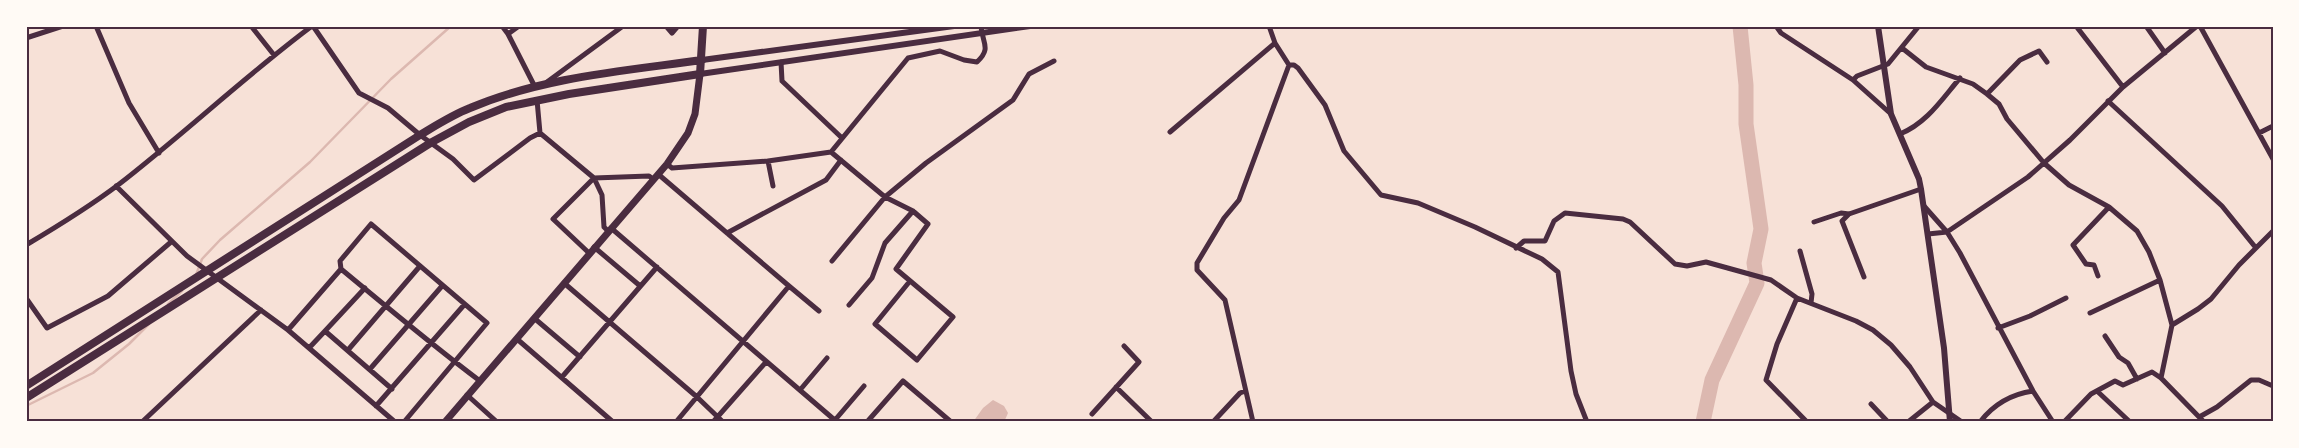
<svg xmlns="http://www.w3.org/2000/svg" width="2299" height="448" font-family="'Asap Condensed',sans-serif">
<rect width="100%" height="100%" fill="#f7e1d7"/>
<path fill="#dcb8b0" d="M993,400L1004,406L1008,413L1004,422H973L983,408Z"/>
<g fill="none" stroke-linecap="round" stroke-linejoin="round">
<path stroke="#dcb8b0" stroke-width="2.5" d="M196,275L202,259L220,240L310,162L391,79L451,26
M168,304L182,291
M26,406L93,373L129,344L149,324"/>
<path stroke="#dcb8b0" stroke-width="15" d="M1703,422L1712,380L1757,283L1754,263L1761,229L1746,124V85L1740,26"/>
<path stroke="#4a2c40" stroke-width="5" d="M96,26L129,103L159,153
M251,26L274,55
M313,26L359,93L388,108L420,135L453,159L474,180L530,138L540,133
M502,26L508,34L535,87
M666,26L672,33L678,26
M1269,26L1275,43L1289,65H1294L1298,68L1325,105L1344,151L1381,195L1418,203L1475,227L1542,259L1558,272L1571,371L1576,394L1587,422
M1776,26L1781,33L1853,80L1857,76L1888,64L1919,26
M2076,26L2123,87
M2146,26L2165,53
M2200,26L2273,159
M508,34L519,26
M26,38L63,26
M1902,48L1926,67L1973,84L1987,94L1999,104L2007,119L2044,163L2069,185L2109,207L2137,231L2149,252L2160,280L2172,325L2161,378
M781,62L782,81L842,138
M1853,80L1891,114
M547,82L623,26
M1987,94L2020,60L2039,51L2047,62
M537,100L540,133L594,178L553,219L589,253
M2108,101L2222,206L2256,248
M1170,132L1275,43
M2259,133L2273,126
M1900,134C1927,123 1942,99 1960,78
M831,152L885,197L926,163L1013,100L1029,74L1054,61
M768,161L773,186
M667,164L672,168L768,161L831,152L908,58L940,51L964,60L977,62C992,48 982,43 981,26
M658,174L789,286L676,422
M116,186L187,256L288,330L395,422
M1924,206L1947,232L1960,253L2033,391L2053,422
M1849,214L1842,221L1864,277
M1814,222L1841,213L1849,214L1921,189
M611,228L837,422
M608,231L604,227L602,195L594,178L649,176L653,179
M727,233L826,180L841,160
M1928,234L1947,232L2028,177L2070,140L2123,87L2197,26
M26,245C58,226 89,207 118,185C184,134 245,76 312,26
M594,247L639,285
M1516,248L1524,241H1545L1554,221L1565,213L1623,219L1630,222L1675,264L1687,266L1706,262L1771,280L1797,298L1856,321L1873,330L1891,345L1910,367L1933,402L1962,422
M1800,251L1812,294L1811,303
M832,261L885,197L913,211L885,243L872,278L849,305
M2098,276L2094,265L2086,264L2073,245L2109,207
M910,281L875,324L917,360L953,317L896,269L928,224L913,211
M564,283L697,397L723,422
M789,286L819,311
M26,298L47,328L108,296L171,242
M1797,298L1777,344L1766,380L1807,422
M2090,313L2160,280
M534,318L580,357
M2172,325L2198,309L2211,299L2239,265L2273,231
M1998,328L2030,316L2066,298
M288,330L341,269
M325,331L365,288
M2105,336L2119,357L2128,363L2137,379
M517,339L613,422
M309,348L325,331L392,389
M348,350L420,266
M370,369L442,286
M562,377L657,267
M1116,387L1152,422
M800,390L827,358
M2097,391L2130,422
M467,395L497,422
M1871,404L1888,422
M376,406L464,305
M1092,414L1139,362L1124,346
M2201,416L2217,407L2251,380H2259L2273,386
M835,420L864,386
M142,422L261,310
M404,422L487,323L371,224L340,261L341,269C387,307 432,345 480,381
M713,422L766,362
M867,422L903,381L950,421L948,422
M1213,422L1240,393L1245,391
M1253,422L1225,300L1197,270V263L1224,218L1239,200L1289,65
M1908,422L1933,402
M1980,422C1993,405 2012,394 2033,391
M2064,422L2091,394L2115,381L2123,385L2152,372L2161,378L2204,422"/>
<path stroke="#4a2c40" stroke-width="6" d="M1878,26L1891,114L1919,179L1921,189L1944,348L1950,422
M702,60L954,26
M700,74L1030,26"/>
<path stroke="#4a2c40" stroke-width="7" d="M445,422L667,164L688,133L695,114L700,74"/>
<path stroke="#4a2c40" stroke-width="8" d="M26,386L420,135C435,126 452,115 470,108C543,77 624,71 702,60
M26,398L432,142L469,122L506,107L569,94L700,74L703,26"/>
</g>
<rect width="2299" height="448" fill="none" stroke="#fffaf5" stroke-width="55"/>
<rect x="28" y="28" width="2244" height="392" fill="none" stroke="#4a2c40" stroke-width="2"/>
</svg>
